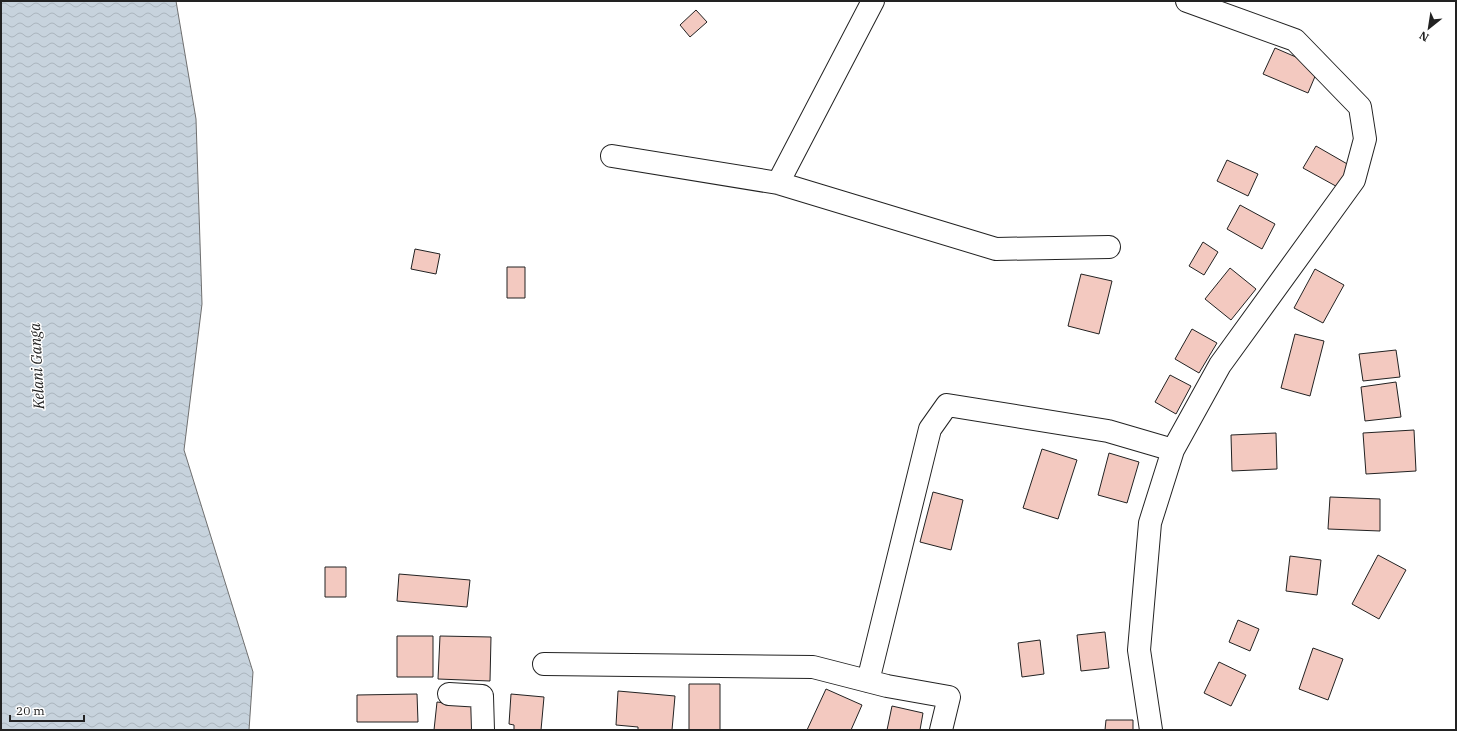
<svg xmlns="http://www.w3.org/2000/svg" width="1457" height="731" font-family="'IBM Plex Serif',serif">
<defs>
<pattern id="water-waves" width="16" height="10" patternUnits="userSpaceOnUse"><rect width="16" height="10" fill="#c7d3dd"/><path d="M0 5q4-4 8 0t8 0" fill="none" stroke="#abb5bd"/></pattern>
</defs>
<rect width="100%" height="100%" fill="#fff"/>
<path fill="url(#water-waves)" stroke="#6f6f6f" d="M1,1H176L196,119L202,304L184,450L253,672L249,730H1Z"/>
<path fill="#f3c9c0" stroke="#222" d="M696,10L707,22L690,37L680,25Z
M1275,48L1319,67L1308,93L1263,74Z
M1316,146L1356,169L1343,190L1303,168Z
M1227,160L1258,174L1248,196L1217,181Z
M1240,205L1275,224L1262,249L1227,229Z
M1203,242L1218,252L1204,275L1189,266Z
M415,249L440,254L436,274L411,269Z
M507,267H525V298H507Z
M1230,268L1256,289L1231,320L1205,299Z
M1315,269L1344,285L1323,323L1294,308Z
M1081,274L1112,281L1099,334L1068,326Z
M1192,329L1217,343L1199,373L1175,359Z
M1295,334L1324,341L1310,396L1281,388Z
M1396,350L1400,377L1363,381L1359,354Z
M1170,375L1191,386L1176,414L1155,402Z
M1396,382L1401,417L1365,421L1361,387Z
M1414,430L1416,471L1366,474L1363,433Z
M1276,433L1277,469L1232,471L1231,435Z
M1042,449L1077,460L1058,519L1023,508Z
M1109,453L1139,462L1127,503L1098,495Z
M933,492L963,500L951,550L920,542Z
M1330,497L1380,499V531L1328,529Z
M1378,555L1406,570L1379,619L1352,604Z
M1290,556L1321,560L1317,595L1286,591Z
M325,567H346V597H325Z
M399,574L470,580L467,607L397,601Z
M1238,620L1259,629L1250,651L1229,642Z
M1105,632L1109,668L1081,671L1077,635Z
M397,636H433V677H397Z
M440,636L491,637L490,681L438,679Z
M1040,640L1044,674L1022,677L1018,643Z
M1313,648L1343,659L1328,700L1299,689Z
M1219,662L1246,675L1231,706L1204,693Z
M689,684H720V730H689Z
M826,689L862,705L851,730H807Z
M618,691L675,696L672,730H638V727L616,725Z
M417,694L418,722H357V695Z
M511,694L544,697L541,730H514V725L509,724Z
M437,702L478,707L475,730H434Z
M892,706L923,713L920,730H887Z
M1106,720H1133V730H1105Z"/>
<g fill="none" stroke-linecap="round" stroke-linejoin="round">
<g stroke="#222" stroke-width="24">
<path id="minor" d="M612,156L778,183L996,249L1109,247
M778,183L873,1
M544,664L813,667L887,686L949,697L941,730
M868,681L930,429L947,405L1108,431L1173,450
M449,694L482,696L483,730
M1151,730L1139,650L1150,523L1173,450L1220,365L1354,180L1365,139L1360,107L1295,40L1187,1"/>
</g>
<use href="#minor" stroke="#fff" stroke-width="22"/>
</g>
<g text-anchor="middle" stroke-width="3" stroke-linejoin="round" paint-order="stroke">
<g font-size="15" font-style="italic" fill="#222" stroke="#fff">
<text transform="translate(37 366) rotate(-93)" y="5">Kelani Ganga</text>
</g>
</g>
<rect width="1457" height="731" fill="none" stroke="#222222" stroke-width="4"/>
<g transform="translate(1429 28) rotate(210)" stroke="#ffffff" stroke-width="3" paint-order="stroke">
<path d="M0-3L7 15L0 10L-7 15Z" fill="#222222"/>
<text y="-6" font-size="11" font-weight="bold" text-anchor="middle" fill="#222222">N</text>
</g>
<path d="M10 715v6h74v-6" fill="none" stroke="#222222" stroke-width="2"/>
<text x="16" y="715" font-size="12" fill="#222222" stroke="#ffffff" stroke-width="3" paint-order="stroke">20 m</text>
</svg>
